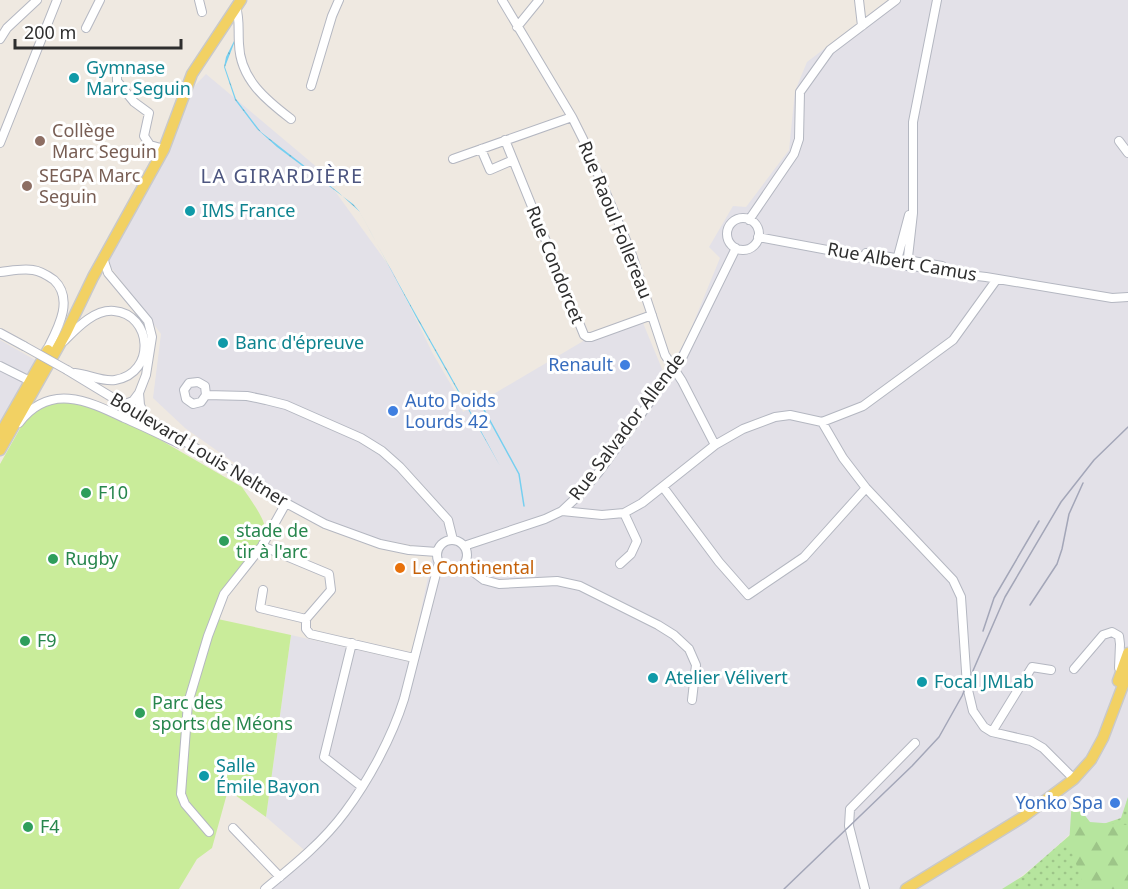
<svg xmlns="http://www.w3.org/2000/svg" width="1128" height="889" font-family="'Noto Sans',sans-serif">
<defs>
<pattern id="grass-dots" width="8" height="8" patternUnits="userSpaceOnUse" patternTransform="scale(1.5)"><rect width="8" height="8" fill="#b6e59e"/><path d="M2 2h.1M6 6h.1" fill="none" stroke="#9dc588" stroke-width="1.8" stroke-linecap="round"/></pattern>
<pattern id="forest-firs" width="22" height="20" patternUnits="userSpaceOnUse" patternTransform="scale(1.5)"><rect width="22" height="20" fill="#b6e59e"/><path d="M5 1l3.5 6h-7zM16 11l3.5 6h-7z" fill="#9dc588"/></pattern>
<pattern id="water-waves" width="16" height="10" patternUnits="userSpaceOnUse" patternTransform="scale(1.5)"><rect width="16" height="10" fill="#75cff0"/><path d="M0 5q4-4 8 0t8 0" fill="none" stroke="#66b2ce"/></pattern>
</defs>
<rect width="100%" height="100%" fill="#efe9e1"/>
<path fill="#e3e1e8" d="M888,0H1128V800L1122,818L1070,834L1043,859L1005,889H270L310,855L266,817L291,635L410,662L434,549L373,538L335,527L288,501L185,428L153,398L161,334L107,262L181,100L206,74L319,169L392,270L432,352L457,395L463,412L585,340L643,323L665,376L688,336L720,258L709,247L733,206L746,207L789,150L795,91L807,62Z
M0,340L44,365L0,442Z"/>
<path fill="url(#grass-dots)" d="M1128,797V889H1002L1023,876L1070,835L1121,818Z"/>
<path fill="url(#forest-firs)" d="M1072,799L1090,822L1128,825V889H1085L1069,844Z"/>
<path fill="#c9ec9a" d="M56,403H79L138,427L242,487C248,496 264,517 265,528C266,544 223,601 213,618L291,635L266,817L228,790L212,848L197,859L179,889H0V464L26,418L41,408Z"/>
<path fill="url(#water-waves)" d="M238,33L225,67L236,99L261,132L338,192L360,212C405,298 455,381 500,466L416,317L360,212L353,204L277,147L257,129L235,100L224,67L226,57Z"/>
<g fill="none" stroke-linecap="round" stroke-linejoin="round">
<path stroke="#75cff0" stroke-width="1.5" d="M476,395L519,474L524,506"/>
<g stroke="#b4b7c1" stroke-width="10">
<path id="minor" d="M199,0L202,12
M502,0L572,117L583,139L631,252L665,355L682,381L715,445
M859,0L862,26
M236,7C240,19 238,31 239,44C240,79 266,100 291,119
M517,27L539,0
M86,28L100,0
M0,39L7,28L37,0
M125,67L117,74V81L134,102L149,113L144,136L150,145L164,149
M311,86L332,16L339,0
M505,140L584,335L587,337H591L652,315
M1119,141L1128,153
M0,143L57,0
M481,149L490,170L513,160
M453,159L572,117
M727 234a16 16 0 1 1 32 0a16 16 0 1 1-32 0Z
M749,220L794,154L799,139L800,92L830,50L896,0
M758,237L951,273L986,277L1112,298L1128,297
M866,253L942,266
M103,258L108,273L148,321L152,337L146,375L139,393L133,401L123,405
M897,260L909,215
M907,266L913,213V122L937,0
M0,272C10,271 23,268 33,270C41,271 47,275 54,280C76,301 55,333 45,354
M0,333L24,346
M64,341C76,329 94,309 114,311C152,314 157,373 115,380C102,382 88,374 75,373
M0,366L30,381
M67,370L286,503L325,524L380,544L409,550L437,552
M139,393L140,405L145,416
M206,395L205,386L198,382L189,383L184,390L186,399L193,404L201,402L206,395L247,396L266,400L286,405L361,438L382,451L400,467L448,520L453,540
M822,422L843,458L866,488L953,580L961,597L967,686L973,711L984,727L992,732L1031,741L1043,748L1074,779
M19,423C49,383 87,400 124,418C143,426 161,435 180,444
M663,487L719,562L748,595L804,557L866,488
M562,511L602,515L624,513L642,503L715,445L743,429L775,417L790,415L822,422L863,406L953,340L997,279
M437 555a15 15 0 1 1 30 0a15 15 0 1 1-30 0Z
M262,546L329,574L331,590L306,619V629L310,634L414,658
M464,546L545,519L562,511L579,495L598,473L682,358L736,248
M620,564L631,554L637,541L624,513
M464,565L484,580L499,584L557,581L580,586L658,625L674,635L689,649L696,665L692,700
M263,590L260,608L306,619
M352,643L324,757L361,786
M1074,669L1103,635L1112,632L1119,636L1120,644L1119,668L1122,671
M992,732L1032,667L1051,670
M233,828L280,877
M209,832L185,804L181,794L188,703L208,636L224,594L262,546L286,503
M265,889C293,866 323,842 345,812C369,780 392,737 404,699L439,562
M865,889L849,826L850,809L915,743"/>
</g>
<g stroke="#c9c9c9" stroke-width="13">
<path id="major" d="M0,434L48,350
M0,450L66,333L93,277L164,149L192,74L241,0
M1118,681L1128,653
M906,889L1023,817L1074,779L1091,760L1103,738L1128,672"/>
</g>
<use href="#minor" stroke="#fff" stroke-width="8"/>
<use href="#major" stroke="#f2d163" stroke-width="10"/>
<path stroke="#a3a6b8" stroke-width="1.5" d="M1030,605L1057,564L1062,549L1069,514L1083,483
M983,631L994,598L1039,521
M784,889L912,766L939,737L962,696L1005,597L1061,502L1094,460L1128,427"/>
<g stroke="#b4b7c1" stroke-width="10" stroke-linecap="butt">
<path id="minor-bridge" d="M24,346L67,370"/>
</g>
<use href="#minor-bridge" stroke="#fff" stroke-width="8"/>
</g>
<g fill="#0f9aa8" stroke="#fff" stroke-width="2">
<circle cx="74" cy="78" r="6"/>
<circle cx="190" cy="211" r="6"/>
<circle cx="223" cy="343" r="6"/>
<circle cx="653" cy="678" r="6"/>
<circle cx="922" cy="682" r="6"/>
<circle cx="204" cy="776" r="6"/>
</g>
<g fill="#8d6e63" stroke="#fff" stroke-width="2">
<circle cx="40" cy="141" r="6"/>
<circle cx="27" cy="186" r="6"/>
</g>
<g fill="#3f7fe0" stroke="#fff" stroke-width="2">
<circle cx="625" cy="365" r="6"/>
<circle cx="393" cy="411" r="6"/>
<circle cx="1115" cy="803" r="6"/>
</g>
<g fill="#2e9e5b" stroke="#fff" stroke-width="2">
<circle cx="86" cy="493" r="6"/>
<circle cx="224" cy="541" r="6"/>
<circle cx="53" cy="559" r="6"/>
<circle cx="25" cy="641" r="6"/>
<circle cx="140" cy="713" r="6"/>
<circle cx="28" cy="827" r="6"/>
</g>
<circle fill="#e8710a" stroke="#fff" stroke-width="2" cx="400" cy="568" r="6"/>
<g text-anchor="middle" stroke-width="6" stroke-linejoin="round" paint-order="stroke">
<g font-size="18" fill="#0d838f" stroke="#fff" text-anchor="start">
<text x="86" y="74">Gymnase<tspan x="86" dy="21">Marc Seguin</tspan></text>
<text x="202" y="217">IMS France</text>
<text x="235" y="349">Banc d'épreuve</text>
<text x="665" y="684">Atelier Vélivert</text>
<text x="934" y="688">Focal JMLab</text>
<text x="216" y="772">Salle<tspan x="216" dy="21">Émile Bayon</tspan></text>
</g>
<g font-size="18" fill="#785e54" stroke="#fff" text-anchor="start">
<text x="52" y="137">Collège<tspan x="52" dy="21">Marc Seguin</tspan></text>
<text x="39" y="182">SEGPA Marc<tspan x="39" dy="21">Seguin</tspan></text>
</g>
<g font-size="18" fill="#2e2e2e" stroke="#fff">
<text transform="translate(615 220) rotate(68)" y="6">Rue Raoul Follereau</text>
<text transform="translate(902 262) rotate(10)" y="6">Rue Albert Camus</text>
<text transform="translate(555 265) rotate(68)" y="6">Rue Condorcet</text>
<text transform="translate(627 427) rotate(-53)" y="6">Rue Salvador Allende</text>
<text transform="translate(199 450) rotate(31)" y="6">Boulevard Louis Neltner</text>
</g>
<g font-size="18" fill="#366cbe" stroke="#fff" text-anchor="end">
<text x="613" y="371">Renault</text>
<text x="405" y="407" text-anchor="start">Auto Poids<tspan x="405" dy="21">Lourds 42</tspan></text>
<text x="1103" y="809">Yonko Spa</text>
</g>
<g font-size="18" fill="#27864d" stroke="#fff" text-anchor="start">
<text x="98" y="499">F10</text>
<text x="236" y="537">stade de<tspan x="236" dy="21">tir à l'arc</tspan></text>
<text x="65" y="565">Rugby</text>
<text x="37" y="647">F9</text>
<text x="152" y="709">Parc des<tspan x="152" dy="21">sports de Méons</tspan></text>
<text x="40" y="833">F4</text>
</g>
<g font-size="18" fill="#c56008" stroke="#fff" text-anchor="start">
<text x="412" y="574">Le Continental</text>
</g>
<g font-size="20" letter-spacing="1.5" fill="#4d5680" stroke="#fff">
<text x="282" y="183">LA GIRARDIÈRE</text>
</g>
</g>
<path d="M15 39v9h166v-9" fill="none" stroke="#2e2e2e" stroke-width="3"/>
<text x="24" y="39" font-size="18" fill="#2e2e2e" stroke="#ffffff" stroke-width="4.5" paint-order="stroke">200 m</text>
</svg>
